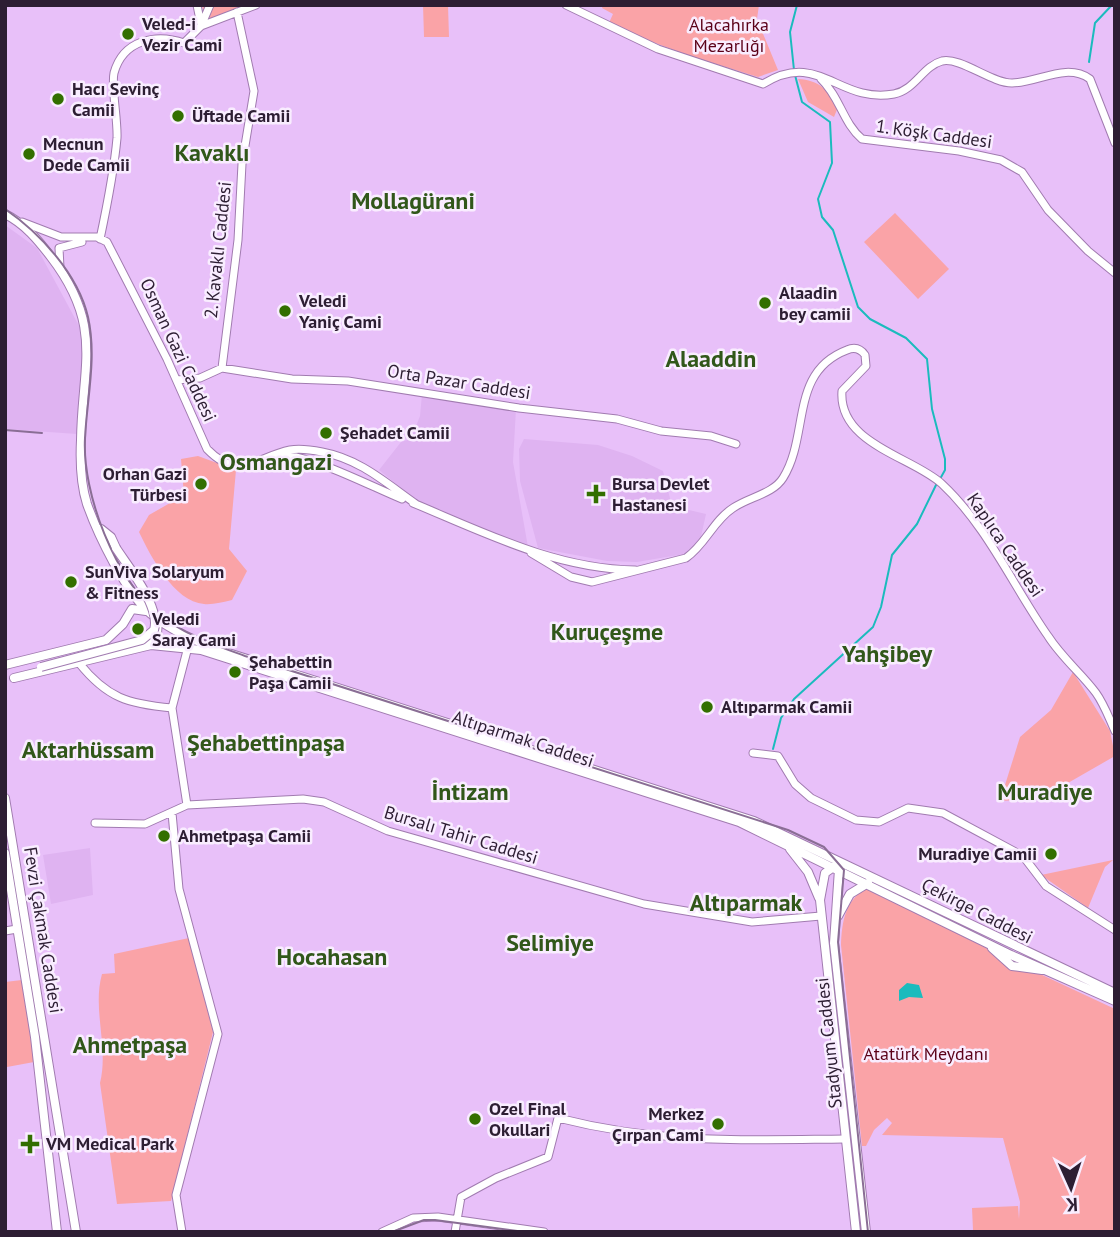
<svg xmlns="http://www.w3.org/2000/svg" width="1120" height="1237" font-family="'PT Sans',sans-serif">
<rect width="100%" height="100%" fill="#e8c0f9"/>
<path fill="#dfb3f1" d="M5,225L37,248L84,335L77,434L5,429Z
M422,394L516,409L513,462L528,547L417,501L379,470L401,442L411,439L420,416Z
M524,439L598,445L632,456L663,471L672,506L706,514L700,541L684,554L637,562L607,561L538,548L520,481L519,449Z
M90,848L93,895L51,904L43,855Z"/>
<path fill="#faa3a7" d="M202,5H244L205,21Z
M423,5H448L449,37H424Z
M603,5H759L757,19L778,70L758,77L687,55L608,25L613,14L602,8Z
M798,79C819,80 828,90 838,107L834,117L808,102Z
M895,213L949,269L918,299L864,242Z
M198,456L236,470L229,549L247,571L232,600C223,602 212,605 204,604C174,602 150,555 139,532L149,515L184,495L181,459Z
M1073,672L1110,731L1115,756L1040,799L1000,801L1020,737L1051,710Z
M1113,860L1105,867L1088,908L1041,875Z
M868,887L994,952L1001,962L1012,969L1038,973L1115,1009V1232L973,1230L972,1208L1018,1206L1019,1219L1020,1202L1003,1138L882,1135L892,1123L887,1118L874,1130L866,1146H862L841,945C842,921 845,900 868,887Z
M189,938L213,1032L171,1201L117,1204L100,1083C109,1047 92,1009 102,974L115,973L114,954Z
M22,980L34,1062L7,1067L5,982Z"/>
<path fill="#1bbbbd" d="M907,983L919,985L923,998L909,997L899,1001V990Z"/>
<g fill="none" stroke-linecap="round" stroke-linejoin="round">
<path stroke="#1bbbbd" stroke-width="2" d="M1089,62L1095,23L1112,5
M794,70L790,32L797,5
M795,75L802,102L830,122L832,163L818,199L822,217L833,230L858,307L870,319L906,338L927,359L932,409L945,459V470L940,479
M773,749L781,718L794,699L873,627L881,607L892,555L917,524L937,483"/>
<g stroke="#a17bb0" stroke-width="9">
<path id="secondary" d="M197,5L201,25
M566,5L658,49L763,84C819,49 838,104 894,94C915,90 923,66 942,61C961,57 991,83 1012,83C1038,83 1066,62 1090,79L1115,143
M201,26L210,5
M821,79C840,97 843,123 862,139L959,151L1001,160L1022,172L1048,210L1088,251L1115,273
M22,222L61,237H97L107,242L167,359L207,449C239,482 256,457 290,450C301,448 312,450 322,452C360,459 386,483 416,504
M100,239C107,206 114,172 117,138C118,121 111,86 114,73C123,40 156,33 184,43L201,26L256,5
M60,268L59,248L82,242
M222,368L238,240L242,164L254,91L237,12
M177,380L200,378L222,368L292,379L348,381L519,408L617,419L661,431L711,436L736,444
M279,455C310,454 372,487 402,499
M413,503C485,533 556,569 635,570
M531,553L571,577L592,582L686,558C706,544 713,521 733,508C749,497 773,494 783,478C810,435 789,372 847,350C854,347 860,348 865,355L866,366L842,391C838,444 913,457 942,484C987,526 1013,586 1048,636C1062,658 1082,674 1096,693C1104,704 1109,718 1115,731
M79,663C107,698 128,704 172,708
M753,753L778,756L795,784L811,798L856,820L879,822L908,808L943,813L1023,856L1046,886L1115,930
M187,805L172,708L188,647
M172,813L179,889L218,1034L176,1195L182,1232
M95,823L145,824L187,805L303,799L324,802L388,831L644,904L752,922L821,916
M5,931L17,929
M382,1232L413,1218L438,1217L544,1232
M455,1232L461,1197L496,1178L548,1157L558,1118C660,1144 741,1140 844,1139"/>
</g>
<g stroke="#a17bb0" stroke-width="10">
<path id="primary" d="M5,214C25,224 38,240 51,257C104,326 82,365 81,440C80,460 81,485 87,504C98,535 126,593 151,614C171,631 198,642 222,651L754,821L1115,993
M101,529L111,537L116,548
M145,644L157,634L158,620
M5,665L106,640L123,624L132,609L146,611
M14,678L151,645L201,650L739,822L1011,955L1115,1001
M5,798L76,1232
M790,849L808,872L819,898
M5,853L35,1037L57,1232
M835,866L825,873L820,900L856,1232
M839,869L834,943L866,1232
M838,916L850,894L868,883
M992,948L1012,966L1042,970"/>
</g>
<use href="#secondary" stroke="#fff" stroke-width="7"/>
<use href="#primary" stroke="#fff" stroke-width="8"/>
<path stroke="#8a6e95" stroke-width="2" d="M5,209C40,233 78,274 88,317C97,357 87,398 85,438C82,494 115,579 159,614C184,635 215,645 245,656L788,830L824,847L844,870L838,942L868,1232
M5,430L42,433
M392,1232L424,1220H435L525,1232"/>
<g stroke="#a17bb0" stroke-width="10" stroke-linecap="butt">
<path id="primary-bridge" d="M41,667L142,640L154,630C161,607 129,568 116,548"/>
</g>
<use href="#primary-bridge" stroke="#fff" stroke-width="8"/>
</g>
<g fill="#336f00" stroke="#f9edff" stroke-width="2.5">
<circle cx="128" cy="34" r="7"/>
<circle cx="58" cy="99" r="7"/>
<circle cx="178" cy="116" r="7"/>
<circle cx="29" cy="154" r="7"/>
<circle cx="765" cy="303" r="7"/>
<circle cx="285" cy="311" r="7"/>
<circle cx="326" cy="433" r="7"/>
<circle cx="201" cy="484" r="7"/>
<path d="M592.5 483.5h7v7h7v7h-7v7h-7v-7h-7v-7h7z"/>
<circle cx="71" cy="582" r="7"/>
<circle cx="138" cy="629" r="7"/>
<circle cx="235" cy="672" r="7"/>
<circle cx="707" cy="707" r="7"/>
<circle cx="164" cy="836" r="7"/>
<circle cx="1051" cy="854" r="7"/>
<circle cx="475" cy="1119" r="7"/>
<circle cx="718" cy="1124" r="7"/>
<path d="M26.5 1133.5h7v7h7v7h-7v7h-7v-7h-7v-7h7z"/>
</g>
<g text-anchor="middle" stroke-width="5" stroke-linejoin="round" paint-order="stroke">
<g font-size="18" font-weight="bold" fill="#2d1e33" stroke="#f9edff" text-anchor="start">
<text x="142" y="30">Veled-i<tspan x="142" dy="21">Vezir Cami</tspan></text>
<text x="72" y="95">Hacı Sevinç<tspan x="72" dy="21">Camii</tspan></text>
<text x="192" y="122">Üftade Camii</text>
<text x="43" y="150">Mecnun<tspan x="43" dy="21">Dede Camii</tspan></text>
<text x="779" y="299">Alaadin<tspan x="779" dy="21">bey camii</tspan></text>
<text x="299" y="307">Veledi<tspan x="299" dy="21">Yaniç Cami</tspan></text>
<text x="340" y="439">Şehadet Camii</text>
<text x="187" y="480" text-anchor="end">Orhan Gazi<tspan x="187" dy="21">Türbesi</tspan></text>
<text x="612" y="490">Bursa Devlet<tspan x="612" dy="21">Hastanesi</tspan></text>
<text x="85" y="578">SunViva Solaryum<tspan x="85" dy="21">&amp; Fitness</tspan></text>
<text x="152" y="625">Veledi<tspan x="152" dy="21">Saray Cami</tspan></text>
<text x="249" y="668">Şehabettin<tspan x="249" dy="21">Paşa Camii</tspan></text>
<text x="721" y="713">Altıparmak Camii</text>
<text x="178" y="842">Ahmetpaşa Camii</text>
<text x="1037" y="860" text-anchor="end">Muradiye Camii</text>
<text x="489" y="1115">Ozel Final<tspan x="489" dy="21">Okullari</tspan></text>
<text x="704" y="1120" text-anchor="end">Merkez<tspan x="704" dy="21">Çırpan Cami</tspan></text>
<text x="46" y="1150">VM Medical Park</text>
</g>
<g font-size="18" fill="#5b0018" stroke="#f9edff">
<text x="729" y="31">Alacahırka<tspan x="729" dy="21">Mezarlığı</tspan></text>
<text x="926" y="1060">Atatürk Meydanı</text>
</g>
<g font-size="18" fill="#2d1e33" stroke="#f9edff">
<text transform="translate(934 134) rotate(8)" y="6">1. Köşk Caddesi</text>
<text transform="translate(218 250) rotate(-84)" y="6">2. Kavaklı Caddesi</text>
<text transform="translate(178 350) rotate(65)" y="6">Osman Gazi Caddesi</text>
<text transform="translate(459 382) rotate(9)" y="6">Orta Pazar Caddesi</text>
<text transform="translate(1005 545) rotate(56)" y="6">Kaplıca Caddesi</text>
<text transform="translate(523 739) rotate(18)" y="6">Altıparmak Caddesi</text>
<text transform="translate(461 835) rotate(17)" y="6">Bursalı Tahir Caddesi</text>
<text transform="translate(977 911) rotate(27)" y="6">Çekirge Caddesi</text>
<text transform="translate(43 930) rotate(81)" y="6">Fevzi Çakmak Caddesi</text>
<text transform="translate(829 1043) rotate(-96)" y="6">Stadyum Caddesi</text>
</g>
<g font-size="24" font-weight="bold" fill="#31571a" stroke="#f9edff">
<text x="212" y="161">Kavaklı</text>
<text x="413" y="209">Mollagürani</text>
<text x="711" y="367">Alaaddin</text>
<text x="276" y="470">Osmangazi</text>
<text x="607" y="640">Kuruçeşme</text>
<text x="887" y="662">Yahşibey</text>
<text x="266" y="751">Şehabettinpaşa</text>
<text x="88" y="758">Aktarhüssam</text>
<text x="470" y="800">İntizam</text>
<text x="1045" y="800">Muradiye</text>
<text x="746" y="911">Altıparmak</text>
<text x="550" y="951">Selimiye</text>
<text x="332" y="965">Hocahasan</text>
<text x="130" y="1053">Ahmetpaşa</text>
</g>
</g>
<rect width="1120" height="1237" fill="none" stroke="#2d1e33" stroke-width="14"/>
<g transform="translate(1071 1188) rotate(177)" stroke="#f9edff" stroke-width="5" paint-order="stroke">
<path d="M0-5L12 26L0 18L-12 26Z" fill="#2d1e33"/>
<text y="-10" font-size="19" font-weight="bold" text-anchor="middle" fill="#2d1e33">K</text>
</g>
</svg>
